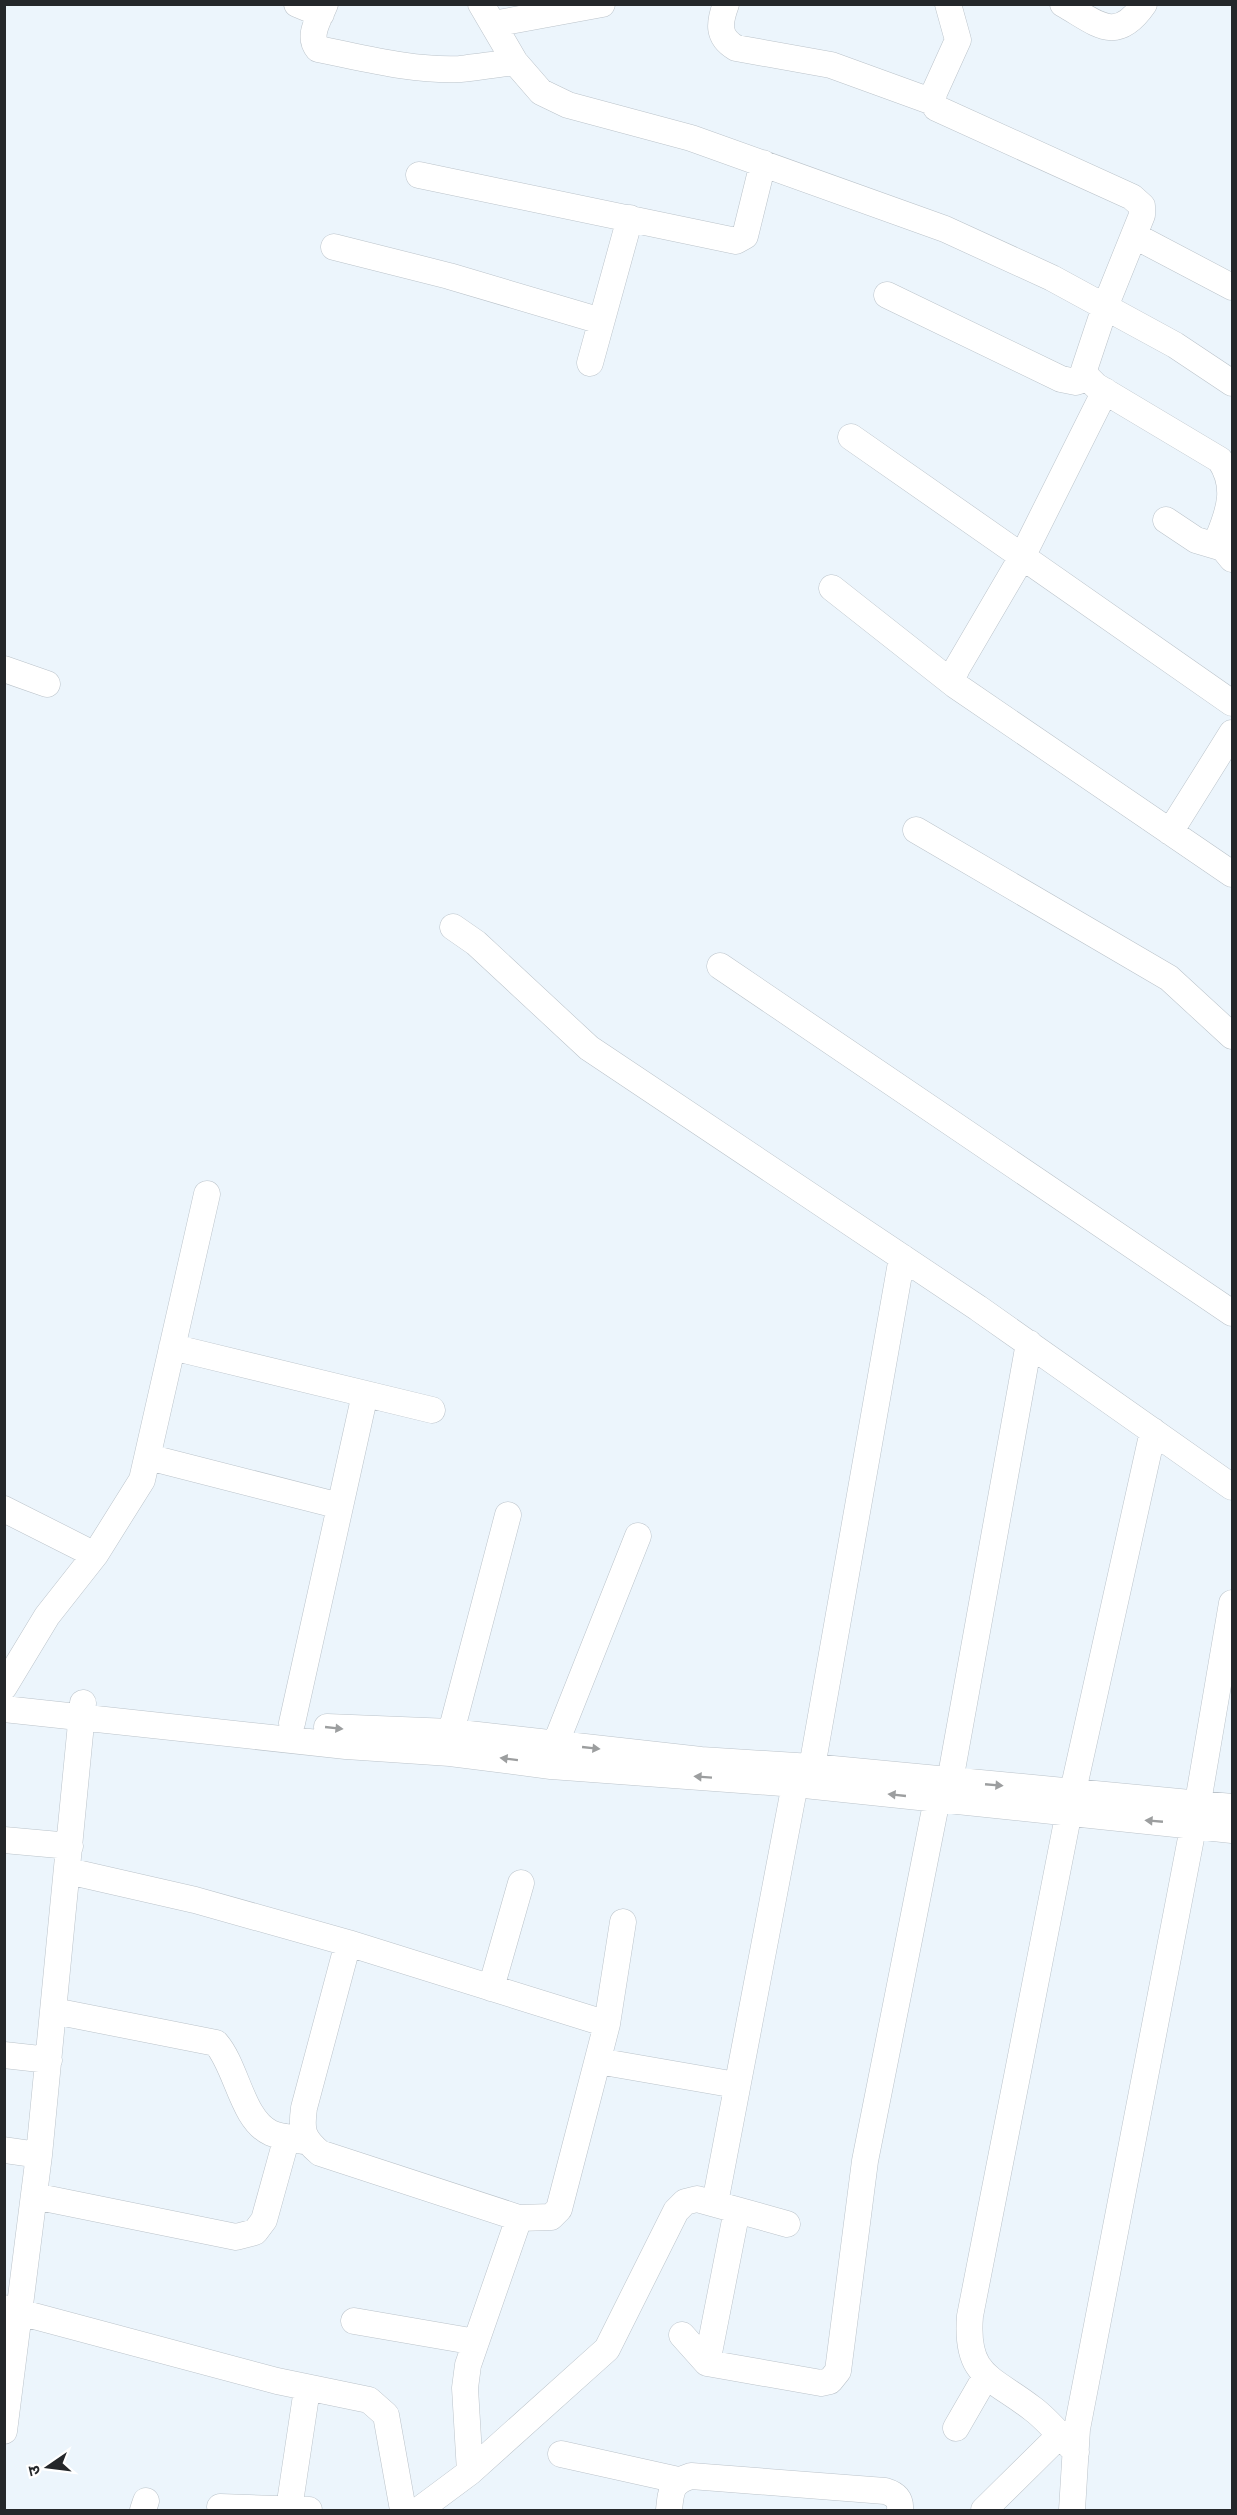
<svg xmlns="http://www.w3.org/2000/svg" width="1237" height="2515" font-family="'Sofia Sans Condensed','Noto Sans Devanagari',sans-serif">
<rect width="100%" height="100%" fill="#ecf5fc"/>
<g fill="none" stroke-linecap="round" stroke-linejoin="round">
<g stroke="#bbc3ca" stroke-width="27">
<path id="minor" d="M297,4L321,14
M325,4C319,19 307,36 318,49C364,58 412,71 460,69C478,67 497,64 515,62
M481,4L515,62L541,92L568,105L691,138L945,229L1052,278L1175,345L1232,383
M726,4C719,23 717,37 736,48L831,65L933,102
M948,4L958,40L934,93L933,102L936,108L1132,197L1142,206V215L1105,307L1084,370L1088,378L1096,386L1220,460C1237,486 1230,509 1219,536L1223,548L1232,559
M1063,4C1097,23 1116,45 1144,4
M493,24L602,4
M419,175L736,241L745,236L763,163
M1135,236L1232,287
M334,247L449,276L601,321
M887,295L1061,379L1076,382L1088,378
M590,363L630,218
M1105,391L1022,557L957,668L953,677L955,685L1232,874
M851,437L1232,703
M1166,520L1196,540L1223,548
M832,588L955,685
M4,669L47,684
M916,830L1169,978L1232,1036
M1170,832L1232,733
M453,927L476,943L589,1048L978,1308L1232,1487
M720,966L1232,1313
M172,1347L432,1410
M148,1457L340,1506
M4,1509L95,1555
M4,1687L47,1616L95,1555L142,1480L207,1194
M4,1709L346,1746L450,1753L551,1766L795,1784L1232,1830
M292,1723L365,1394
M327,1727L451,1732L701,1760L812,1767L1232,1807
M451,1732L508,1515
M555,1745L638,1536
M950,1781L1029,1343
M4,1840L70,1846
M68,1871L195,1900L348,1943L607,2024
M348,1943L304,2108C301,2130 302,2138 320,2153L519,2218L551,2217L559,2209L607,2024L623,1922
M491,1988L521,1883
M54,2011L216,2043C237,2067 242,2120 271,2133C280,2137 292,2138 303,2141
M4,2055L49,2060
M598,2061L736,2085
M4,2150L39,2155
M34,2196L236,2237L255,2232L264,2220L287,2137
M715,2203L795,1784L812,1767L902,1257
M4,2308L277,2381L369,2400L386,2415L403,2510
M354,2321L476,2342
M682,2335L707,2363L821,2383L830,2381L838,2371L865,2161L937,1799
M707,2363L737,2210
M956,2428L986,2376
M4,2431L39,2155L83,1703
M1076,2452C1062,2438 1049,2421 1033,2409C992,2377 965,2377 970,2316L1073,1791L1153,1431
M561,2454L678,2480
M470,2472L465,2388L468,2365L519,2218
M220,2507L309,2510
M289,2509L307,2389
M143,2510L146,2501
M419,2510L470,2472L607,2349L676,2211L685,2202L697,2199L787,2224
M669,2510C671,2491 671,2482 691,2476L885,2491C895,2494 901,2499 900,2510
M984,2510L1060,2435
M1072,2510L1077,2429L1198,1802L1232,1603"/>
</g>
<use href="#minor" stroke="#fff" stroke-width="26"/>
</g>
<defs><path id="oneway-solid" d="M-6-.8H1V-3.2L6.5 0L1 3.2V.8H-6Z" transform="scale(1.5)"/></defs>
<g fill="#9c9e9f">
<use href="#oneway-solid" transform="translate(334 1728) rotate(6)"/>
<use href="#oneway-solid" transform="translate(591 1748) rotate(6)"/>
<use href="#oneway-solid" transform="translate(509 1759) rotate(-173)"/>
<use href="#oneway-solid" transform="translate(703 1777) rotate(-176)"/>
<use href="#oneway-solid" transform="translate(994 1785) rotate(5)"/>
<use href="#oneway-solid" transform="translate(897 1795) rotate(-174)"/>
<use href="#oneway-solid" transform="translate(1154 1821) rotate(-175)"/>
</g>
<rect width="1237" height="2515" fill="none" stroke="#24272a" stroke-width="12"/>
<g transform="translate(48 2467) rotate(256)" stroke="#ffffff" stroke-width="4.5" paint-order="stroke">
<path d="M0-4.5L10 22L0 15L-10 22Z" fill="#24272a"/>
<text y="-9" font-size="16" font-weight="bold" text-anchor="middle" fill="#24272a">उ</text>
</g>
</svg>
